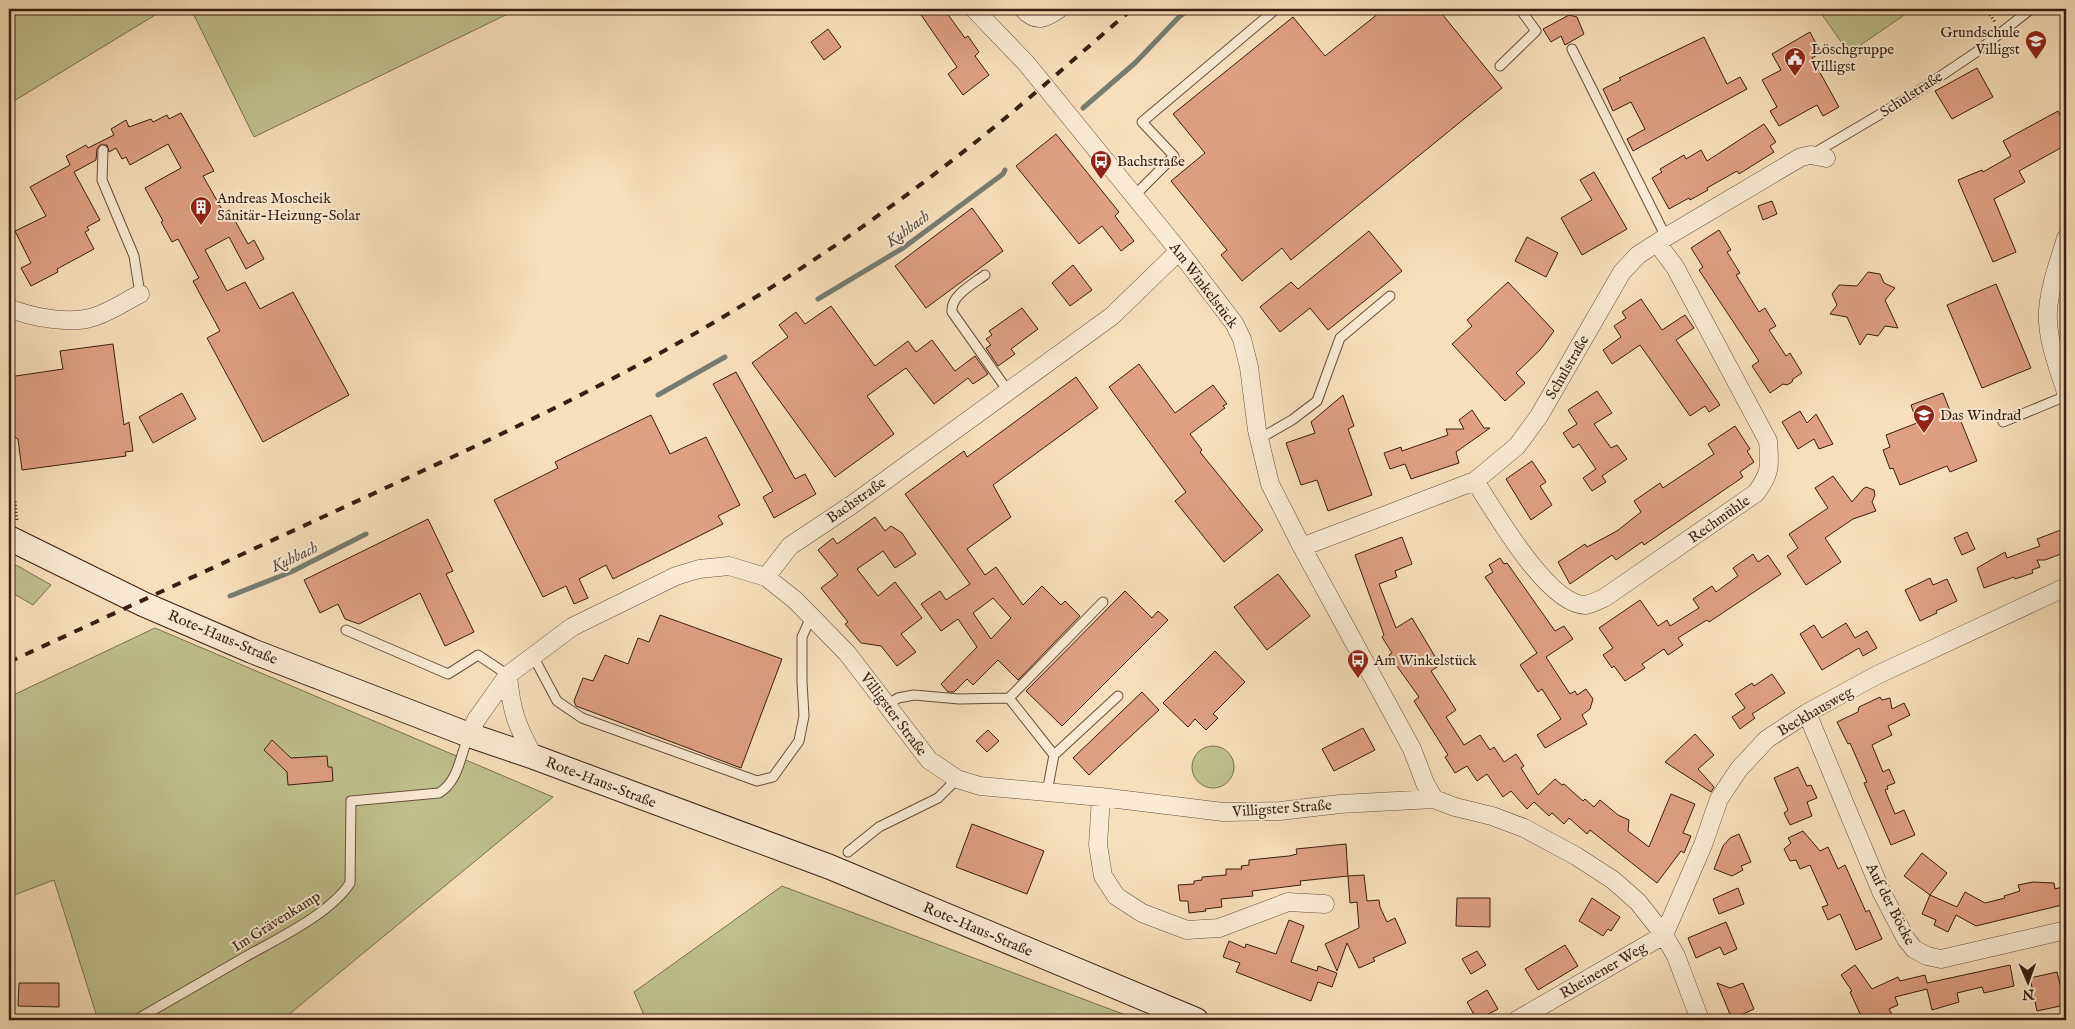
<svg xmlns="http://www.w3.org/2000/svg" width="2075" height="1029" font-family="'IM FELL English',serif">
<rect width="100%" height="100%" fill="#f8dfbb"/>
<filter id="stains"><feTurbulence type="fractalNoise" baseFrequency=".004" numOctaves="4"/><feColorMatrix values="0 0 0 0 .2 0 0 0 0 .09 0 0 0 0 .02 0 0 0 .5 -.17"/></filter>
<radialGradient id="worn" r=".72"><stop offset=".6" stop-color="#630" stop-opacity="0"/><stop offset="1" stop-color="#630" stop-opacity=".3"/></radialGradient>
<path fill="#bfc18e" stroke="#7c7050" d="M9,9H165L9,104Z
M191,9H518L254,137Z
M1818,9H1913L1849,53Z
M9,561L51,585L33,605L9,591Z
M155,628L553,797L282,1020H98L54,880L9,897V697Z
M1192 767a21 21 0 1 1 42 0a21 21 0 1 1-42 0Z
M782,886L1139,1020H646L634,992Z"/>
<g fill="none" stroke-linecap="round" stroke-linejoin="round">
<path stroke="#757d70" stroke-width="5" d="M1083,108L1135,63L1179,17L1189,9
M818,299L903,248L1003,174L1005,170
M658,395L725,357
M230,596L291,572L366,534"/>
</g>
<path fill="#de9f83" stroke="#391e11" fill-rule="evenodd" d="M917,9H944L965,38L968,36L979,52L975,56L989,75L963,95L948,74L957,67Z
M1384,9H1438L1502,88L1291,260L1282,248L1242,281L1221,255L1227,250L1171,181L1205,153L1173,114L1293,17L1325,56Z
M1569,15L1577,17L1584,34L1565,45L1561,36L1551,42L1543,29Z
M828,29L841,47L824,60L811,42Z
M1810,32L1821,53L1812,58L1839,107L1823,116L1817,105L1779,126L1770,111L1777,107L1762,80L1781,70L1772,54Z
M1704,37L1727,84L1740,77L1747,89L1633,151L1627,139L1645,129L1631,102L1613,111L1603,89L1621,80L1619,78Z
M1977,68L1993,97L1952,119L1935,91Z
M2058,111L2066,127V145L2019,171L2025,182L1994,199L2016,252L1993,262L1958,180L1982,170L1983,172L2011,156L2003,141Z
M181,113L214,171L203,176L224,213L229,210L248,244L254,240L264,259L246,269L229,237L205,250L227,291L245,282L260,309L293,292L349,395L263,442L207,338L220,331L193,281L199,278L178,239L172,242L161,222L163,221L145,188L181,168L168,144L130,165L126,157L122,159L116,148L109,152L107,145H100L97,149L96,160L74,172L100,220L87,227L89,230L85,232L94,249L57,269L58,272L31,286L21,268L31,263L15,231L46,216L30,187L70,165L66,156L86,145L88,148L114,135L111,129L126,120L129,127L151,119L153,122L167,115L169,119Z
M1764,124L1776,142L1770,146L1774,152L1739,174L1737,171L1707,188L1708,190L1690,200L1689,198L1669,209L1652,178L1662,172L1660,169L1684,155L1686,159L1701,150L1707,161Z
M1056,134L1119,212L1115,216L1134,241L1121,251L1102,226L1079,244L1016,166Z
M1594,172L1627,229L1582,255L1561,218L1592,200L1580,180Z
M1772,201L1777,214L1763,220L1758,206Z
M972,208L1003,251L926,308L895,266Z
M1719,230L1731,250L1727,252L1740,273L1736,275L1759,312L1765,308L1776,326L1769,330L1786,356L1790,353L1802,373L1793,379L1792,382L1787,385L1783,384L1770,393L1752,366L1759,361L1699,270L1703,267L1691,248Z
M1369,231L1402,271L1328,330L1310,308L1280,332L1260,307L1291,282L1298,289Z
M1527,237L1558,253L1546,277L1515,261Z
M1073,265L1092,290L1070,306L1052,283Z
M1868,272L1880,274L1884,283L1895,288L1885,300L1898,328L1885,326L1878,336L1867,334L1860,345L1847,317L1830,314L1837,305L1832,294L1839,285L1857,286Z
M1508,282L1554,331L1540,350L1516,373L1525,383L1505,401L1452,344L1472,326L1467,320Z
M1996,284L2031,368L1982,388L1947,305Z
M1641,299L1662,330L1685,315L1694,328L1676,340L1720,405L1709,412L1705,406L1690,416L1640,345L1612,364L1603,350L1621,337L1614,326L1626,318L1622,312Z
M831,306L875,366L908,341L916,352L932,340L955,371L975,356L988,374L973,384L968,378L934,404L906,368L867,396L894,434L835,477L752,363L788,337L779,325L796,312L805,324Z
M1022,308L1038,329L1011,349L1015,354L998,366L986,348L991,345L986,339L992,335L989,331Z
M113,344L124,425L129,422L133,451L125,452L126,456L22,470L18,439L9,434V377L63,369L60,351Z
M1139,364L1175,413L1213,385L1227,404L1223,406L1225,408L1190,434L1202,450L1200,452L1263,530L1224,562L1175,501L1186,492L1109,387Z
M736,372L795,479L805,474L816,494L774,518L763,497L773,491L713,384Z
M1076,377L1098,408L993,485L1011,517L967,549L985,575L996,567L1023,605L1042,586L1061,605L1065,601L1080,616L1018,680L998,660L973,685L967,679L954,692H948L941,684L977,647L958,619L941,631L921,604L940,591L946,600L970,584L905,494L964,451L967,457ZM993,598L1011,618L991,639L973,613Z
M1597,391L1612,413L1594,424L1611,448L1617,445L1627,459L1602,476L1606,482L1592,491L1583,478L1596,469L1579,444L1573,448L1563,433L1577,424L1568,410Z
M182,393L196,419L153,443L139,417Z
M1943,393L1954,421L1960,419L1977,461L1950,472L1947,466L1900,485L1893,468L1890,469L1883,450L1890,447L1886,435L1917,423L1911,405Z
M1343,395L1354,426L1348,429L1372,495L1328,511L1317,480L1301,485L1286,443L1315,433L1311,422Z
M1472,410L1484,428H1490L1456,452L1459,463L1411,479L1405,464L1390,469L1384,453L1401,447L1402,451L1448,435L1446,429H1464L1459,420Z
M1800,411L1807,423L1816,414L1833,444L1819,449L1814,439L1798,449L1782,422Z
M651,415L670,454L706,437L740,505L718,516L723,524L613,579L606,565L579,579L588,598L574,604L566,586L543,597L494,500L558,468L555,462Z
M1735,426L1750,449L1747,451L1754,462L1740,472L1743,477L1644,545L1642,542L1616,560L1612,555L1570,584L1558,562L1585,544L1587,547L1617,531L1641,512L1634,501L1660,483L1663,488L1714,454L1708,444Z
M1532,461L1546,482L1540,486L1552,505L1531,520L1506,479Z
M1833,476L1852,502L1863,489L1866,487L1874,490L1875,495L1872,502L1876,511L1853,519L1825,538L1841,562L1806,585L1787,556L1798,548L1789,534L1828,508L1815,488Z
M875,517L885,531L891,526L902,533L916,554L895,568L883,551L857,569L878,596L895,582L922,618L901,634L916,652L897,666L881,646L861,643L845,624L848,622L821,588L838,575L818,550L833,538L837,544Z
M428,519L453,571L446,574L474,632L445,646L420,593L359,624L345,619L338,604L320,613L304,580Z
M2066,528V552L2045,560H2037L2040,567L2032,570L2033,573L2015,579L2014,577L1984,588L1977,568L2005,552L2007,558L2040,546L2037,539Z
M1967,532L1975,549L1962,555L1954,538Z
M1402,537L1412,564L1395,571L1397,577L1379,584L1396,628L1412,618L1440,665L1431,671L1456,710L1446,717L1464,745L1480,735L1490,750L1494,747L1504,762L1516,754L1524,766L1521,768L1538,795L1555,779L1562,785L1564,784L1583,801L1585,799L1594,807L1600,800L1618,815L1629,820L1628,831L1649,847L1671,794L1695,804L1683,833L1691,836L1684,853L1681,851L1657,883L1590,830L1587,834L1569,818L1564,824L1552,813L1549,816L1534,802L1527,809L1511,791L1503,797L1487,774L1477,781L1467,766L1455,773L1445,757L1448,755L1414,701L1419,697L1389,655L1392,653L1382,637L1384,635L1355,555Z
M1753,554L1758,562L1768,555L1781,574L1709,622L1707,620L1678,638L1683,645L1668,655L1664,649L1642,664L1645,668L1625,681L1614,666L1612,668L1603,655L1613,648L1599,628L1640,600L1658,626L1667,620L1670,626L1699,608L1693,599L1712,586L1716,592L1738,576L1733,568Z
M1500,558L1504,564L1507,563L1555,631L1564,626L1573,639L1546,657L1570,694L1575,691L1577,695L1586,689L1593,699L1590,709L1582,715L1587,724L1545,748L1537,735L1561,719L1542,689L1538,692L1520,665L1537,653L1485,577L1493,572L1489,565Z
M1278,574L1310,616L1267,650L1234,607Z
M1930,578L1933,585L1947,579L1957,601L1936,611L1937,613L1920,621L1905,590Z
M1125,591L1152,618L1158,611L1168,620L1062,726L1026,691Z
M660,615L782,659L741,768L576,706L574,701L583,678L593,681L605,655L628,664L638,638L649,642Z
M1846,623L1855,638L1867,631L1877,648L1863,656L1859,648L1822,670L1800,634L1814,625L1822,638Z
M1215,651L1245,682L1213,714L1218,718L1206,730L1195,719L1188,727L1163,703Z
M1772,674L1785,693L1752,714L1755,718L1740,729L1732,717L1745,708L1735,694L1752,683L1754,686Z
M1142,692L1159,710L1089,775L1073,758Z
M1880,697L1882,700L1890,698L1892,709L1904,703L1910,715L1888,726L1892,735L1872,745L1883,772L1889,769L1895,783L1887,786L1888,789L1885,790L1895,814L1904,810L1915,835L1891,845L1864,783L1867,782L1850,743L1848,744L1837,722L1858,712L1859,707Z
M1363,728L1375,750L1334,771L1322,749Z
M988,730L999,741L987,752L976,741Z
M1695,734L1714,755L1698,769L1714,787L1711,792L1665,762Z
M272,740L291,758L327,756L328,767H332L333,781L288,785L287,772L264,750Z
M1798,767L1807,786L1811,785L1817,798L1807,802L1812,816L1790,825L1784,813L1788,810L1774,778Z
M972,824L1044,851L1027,894L956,867Z
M1803,831L1820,851L1828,847L1838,869L1845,865L1866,912L1869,910L1882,939L1856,950L1840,914L1828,920L1822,907L1828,905L1810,865L1800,869L1796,860L1790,861L1784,849L1791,843L1788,838Z
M1739,834L1751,862L1741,866L1743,870L1732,876L1714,869L1723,846L1730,838Z
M1346,844L1348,876L1364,875L1367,901L1379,900L1380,907L1387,922L1395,918L1406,943L1373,958L1375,961L1359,968L1347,943L1337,971L1325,944L1359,928L1357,902L1350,903L1348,876L1300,881L1301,885L1252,891L1253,896L1221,899L1222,907L1205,909L1206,911L1189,913L1188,901H1180L1178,885L1194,884V881L1202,880V877L1226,875V869H1242L1241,866L1249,865V860L1289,856L1297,854L1296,849Z
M1922,853L1947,873L1930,895L1904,876Z
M2033,882L2054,883L2055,889L2066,886V904L1976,926L1956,915L1948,932L1934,925L1936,920L1922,914L1930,895L1957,907L1965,892L1985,903L2005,898L2004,896L2020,891L2018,885Z
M1738,888L1744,904L1719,914L1713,899Z
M1457,898H1490V927L1456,926Z
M1592,898L1620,917L1611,931L1608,929L1603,936L1579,921Z
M1289,920L1304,926L1291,962L1317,971L1318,966L1337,973L1332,987L1318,982L1311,1001L1236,972L1240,963L1223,957L1229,941L1245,948L1246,944L1276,954Z
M1726,922L1737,949L1724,955L1720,947L1696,958L1688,938Z
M1565,945L1578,966L1538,990L1525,969Z
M1477,951L1486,965L1471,974L1462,959Z
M1855,965L1872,989L1898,977L1900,981L1925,975L1927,983L2010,965L2014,986L1984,993L1982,987L1957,993L1959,1002L1932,1010L1927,989L1895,997L1898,1005L1889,1009L1895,1020H1863L1850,992L1852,991L1841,975Z
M2057,972L2065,1005L2037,1011L2030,978Z
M19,983H59V1007L18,1006Z
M1717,983L1730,988L1743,983L1754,1009L1732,1019Z
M1487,990L1498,1009L1477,1020L1467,1002Z"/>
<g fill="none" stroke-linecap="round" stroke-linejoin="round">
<g stroke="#694e3c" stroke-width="11">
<path id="lane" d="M1572,49L1666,237
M1500,66L1536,31L1520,9
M103,150L102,180L134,256L140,294
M1811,155L1911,96L1975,53L2031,9
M1134,196L1174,156L1142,122L1276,9
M985,275C973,284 950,296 952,312L1008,391
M2003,422L2066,396
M1259,439L1292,420L1317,401L1340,338L1390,296
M346,630L448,674L478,655L508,675
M533,656L557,701L582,718L757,781L773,777L799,741L804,716L802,682V637L811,617
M887,705L898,698L914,695L959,699L1009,698
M1054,755L1009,698L1103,602
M1047,792L1054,755L1118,696
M848,852L879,827L938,798L957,779
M136,1020C172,999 209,978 245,957C277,939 330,914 350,883L351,801L439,793C459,781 460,755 469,735"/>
</g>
<g stroke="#694e3c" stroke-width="19">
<path id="street" d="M974,9L1026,63L1179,251L1234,323L1242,339L1249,367L1257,430L1270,484L1302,547L1412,749L1425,783L1434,799
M1023,9C1036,23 1045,19 1059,9
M2066,238C2059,262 2050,285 2048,310C2046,337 2058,367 2066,392
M9,308C30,317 68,324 90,318C107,314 124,302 140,294
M1475,481C1494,510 1548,606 1586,605C1591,604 1599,600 1604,598L1756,493C1771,473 1770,465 1768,441L1675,267L1657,243
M1302,547L1475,481L1517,446L1539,416L1622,272L1638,255L1666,237L1801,157L1811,155L1826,158
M766,577L790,546L853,504L1112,316L1179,251
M508,675C511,710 517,727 534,757
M1807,713L1881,891L1906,939L1914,949L1927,956L1941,959L2066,930
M469,735L476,720L508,675L572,627L676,576L699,569L729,566L766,577L795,600L847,653L929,760L957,779L980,786L1101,797L1223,812L1280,811L1340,804L1434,799L1455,807L1492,816L1524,828L1576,856L1613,880L1638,902L1664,935L1676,956L1700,1020
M1101,797L1098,845L1103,876L1116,896L1142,913L1187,930L1219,928L1288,902L1325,904
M1664,935L1703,845L1719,799L1739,769L1767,739L1807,713L1877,675L2066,587
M1517,1020L1664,935"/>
</g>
<g stroke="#391e11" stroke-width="26">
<path id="secondary" d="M9,538L143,604L252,651L469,735L534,757L830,867L1196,1020"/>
</g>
<path stroke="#391e11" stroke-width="3" stroke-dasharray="1 2.5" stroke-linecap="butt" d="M1986,9L1995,22
M9,493L15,501L17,520"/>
<use href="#lane" stroke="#faead3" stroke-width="9"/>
<use href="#street" stroke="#faead3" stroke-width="18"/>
<use href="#secondary" stroke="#faead3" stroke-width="24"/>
<path stroke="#391e11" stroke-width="4" stroke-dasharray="9 9" stroke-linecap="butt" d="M9,662C128,607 247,552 366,497C496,437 625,378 746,303C828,253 907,197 982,137C1033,96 1082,52 1132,9"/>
</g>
<defs>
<g id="school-pin" transform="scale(1.125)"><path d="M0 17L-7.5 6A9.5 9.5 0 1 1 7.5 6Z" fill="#8f2418" stroke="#faead3"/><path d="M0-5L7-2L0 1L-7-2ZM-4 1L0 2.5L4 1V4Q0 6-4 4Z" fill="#fff"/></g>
<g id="civic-pin" transform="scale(1.125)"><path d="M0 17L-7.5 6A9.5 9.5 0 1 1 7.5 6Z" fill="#8f2418" stroke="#faead3"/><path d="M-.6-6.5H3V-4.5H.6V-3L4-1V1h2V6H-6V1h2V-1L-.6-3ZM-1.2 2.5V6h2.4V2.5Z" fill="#fff"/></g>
<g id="bus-pin" transform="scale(1.125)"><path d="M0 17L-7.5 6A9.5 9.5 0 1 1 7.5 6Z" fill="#8f2418" stroke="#faead3"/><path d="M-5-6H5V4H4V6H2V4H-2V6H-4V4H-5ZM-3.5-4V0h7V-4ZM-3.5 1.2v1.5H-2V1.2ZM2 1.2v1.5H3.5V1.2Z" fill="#fff"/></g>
<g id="building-pin" transform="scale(1.125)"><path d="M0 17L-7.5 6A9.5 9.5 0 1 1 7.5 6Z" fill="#8f2418" stroke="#faead3"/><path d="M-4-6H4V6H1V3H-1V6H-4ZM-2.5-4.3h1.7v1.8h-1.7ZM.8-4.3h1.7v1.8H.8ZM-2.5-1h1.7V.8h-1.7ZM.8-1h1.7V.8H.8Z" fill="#fff"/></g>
</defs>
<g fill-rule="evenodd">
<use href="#school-pin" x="2036" y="41"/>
<use href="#civic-pin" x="1795" y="58"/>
<use href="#bus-pin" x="1101" y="161"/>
<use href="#building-pin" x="201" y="207"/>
<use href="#school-pin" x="1924" y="415"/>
<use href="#bus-pin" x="1358" y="660"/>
</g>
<g text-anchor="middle" stroke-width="4" stroke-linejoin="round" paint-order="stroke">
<g font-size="15" fill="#391e11" stroke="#faead3" text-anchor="start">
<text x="2020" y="37" text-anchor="end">Grundschule<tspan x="2020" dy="17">Villigst</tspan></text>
<text x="1811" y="54">Löschgruppe<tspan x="1811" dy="17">Villigst</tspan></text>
<text x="1117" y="166">Bachstraße</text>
<text x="217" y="203">Andreas Moscheik<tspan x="217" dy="17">Sanitär-Heizung-Solar</tspan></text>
<text x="1940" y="420">Das Windrad</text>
<text x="1374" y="665">Am Winkelstück</text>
</g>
<g font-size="15" fill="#391e11" stroke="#faead3">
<text transform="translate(1911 94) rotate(-33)" y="5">Schulstraße</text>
<text transform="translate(1204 285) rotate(53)" y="5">Am Winkelstück</text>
<text transform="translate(1567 367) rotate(-60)" y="5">Schulstraße</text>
<text transform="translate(856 500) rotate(-35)" y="5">Bachstraße</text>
<text transform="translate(1719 519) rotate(-35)" y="5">Rechmühle</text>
<text transform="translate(223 637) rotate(23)" y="5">Rote-Haus-Straße</text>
<text transform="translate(1815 711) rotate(-30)" y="5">Beckhausweg</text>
<text transform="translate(894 714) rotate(53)" y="5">Villigster Straße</text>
<text transform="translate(601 782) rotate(21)" y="5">Rote-Haus-Straße</text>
<text transform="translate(1282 808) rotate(-4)" y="5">Villigster Straße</text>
<text transform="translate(1891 904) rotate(63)" y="5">Auf der Böcke</text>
<text transform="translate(276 921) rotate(-32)" y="5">Im Grävenkamp</text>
<text transform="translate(978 929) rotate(23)" y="5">Rote-Haus-Straße</text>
<text transform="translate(1603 970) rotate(-30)" y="5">Rheinener Weg</text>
</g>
<g font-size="16" font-style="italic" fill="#574e40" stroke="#faead3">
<text transform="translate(907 228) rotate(-36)" y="6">Kuhbach</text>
<text transform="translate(294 556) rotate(-25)" y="6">Kuhbach</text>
</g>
</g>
<rect width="2075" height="1029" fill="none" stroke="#f8dfbb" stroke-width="30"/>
<rect x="10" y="10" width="2055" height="1009" fill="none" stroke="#391e11" stroke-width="2.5"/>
<rect x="15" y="15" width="2045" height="999" fill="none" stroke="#391e11"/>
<g transform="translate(2028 982) rotate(178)" stroke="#faead3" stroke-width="4" paint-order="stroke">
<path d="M0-4L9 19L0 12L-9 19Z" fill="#391e11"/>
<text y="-8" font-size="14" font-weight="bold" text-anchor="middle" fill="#391e11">N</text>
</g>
<rect width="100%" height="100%" filter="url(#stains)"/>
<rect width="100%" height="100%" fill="url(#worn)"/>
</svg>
